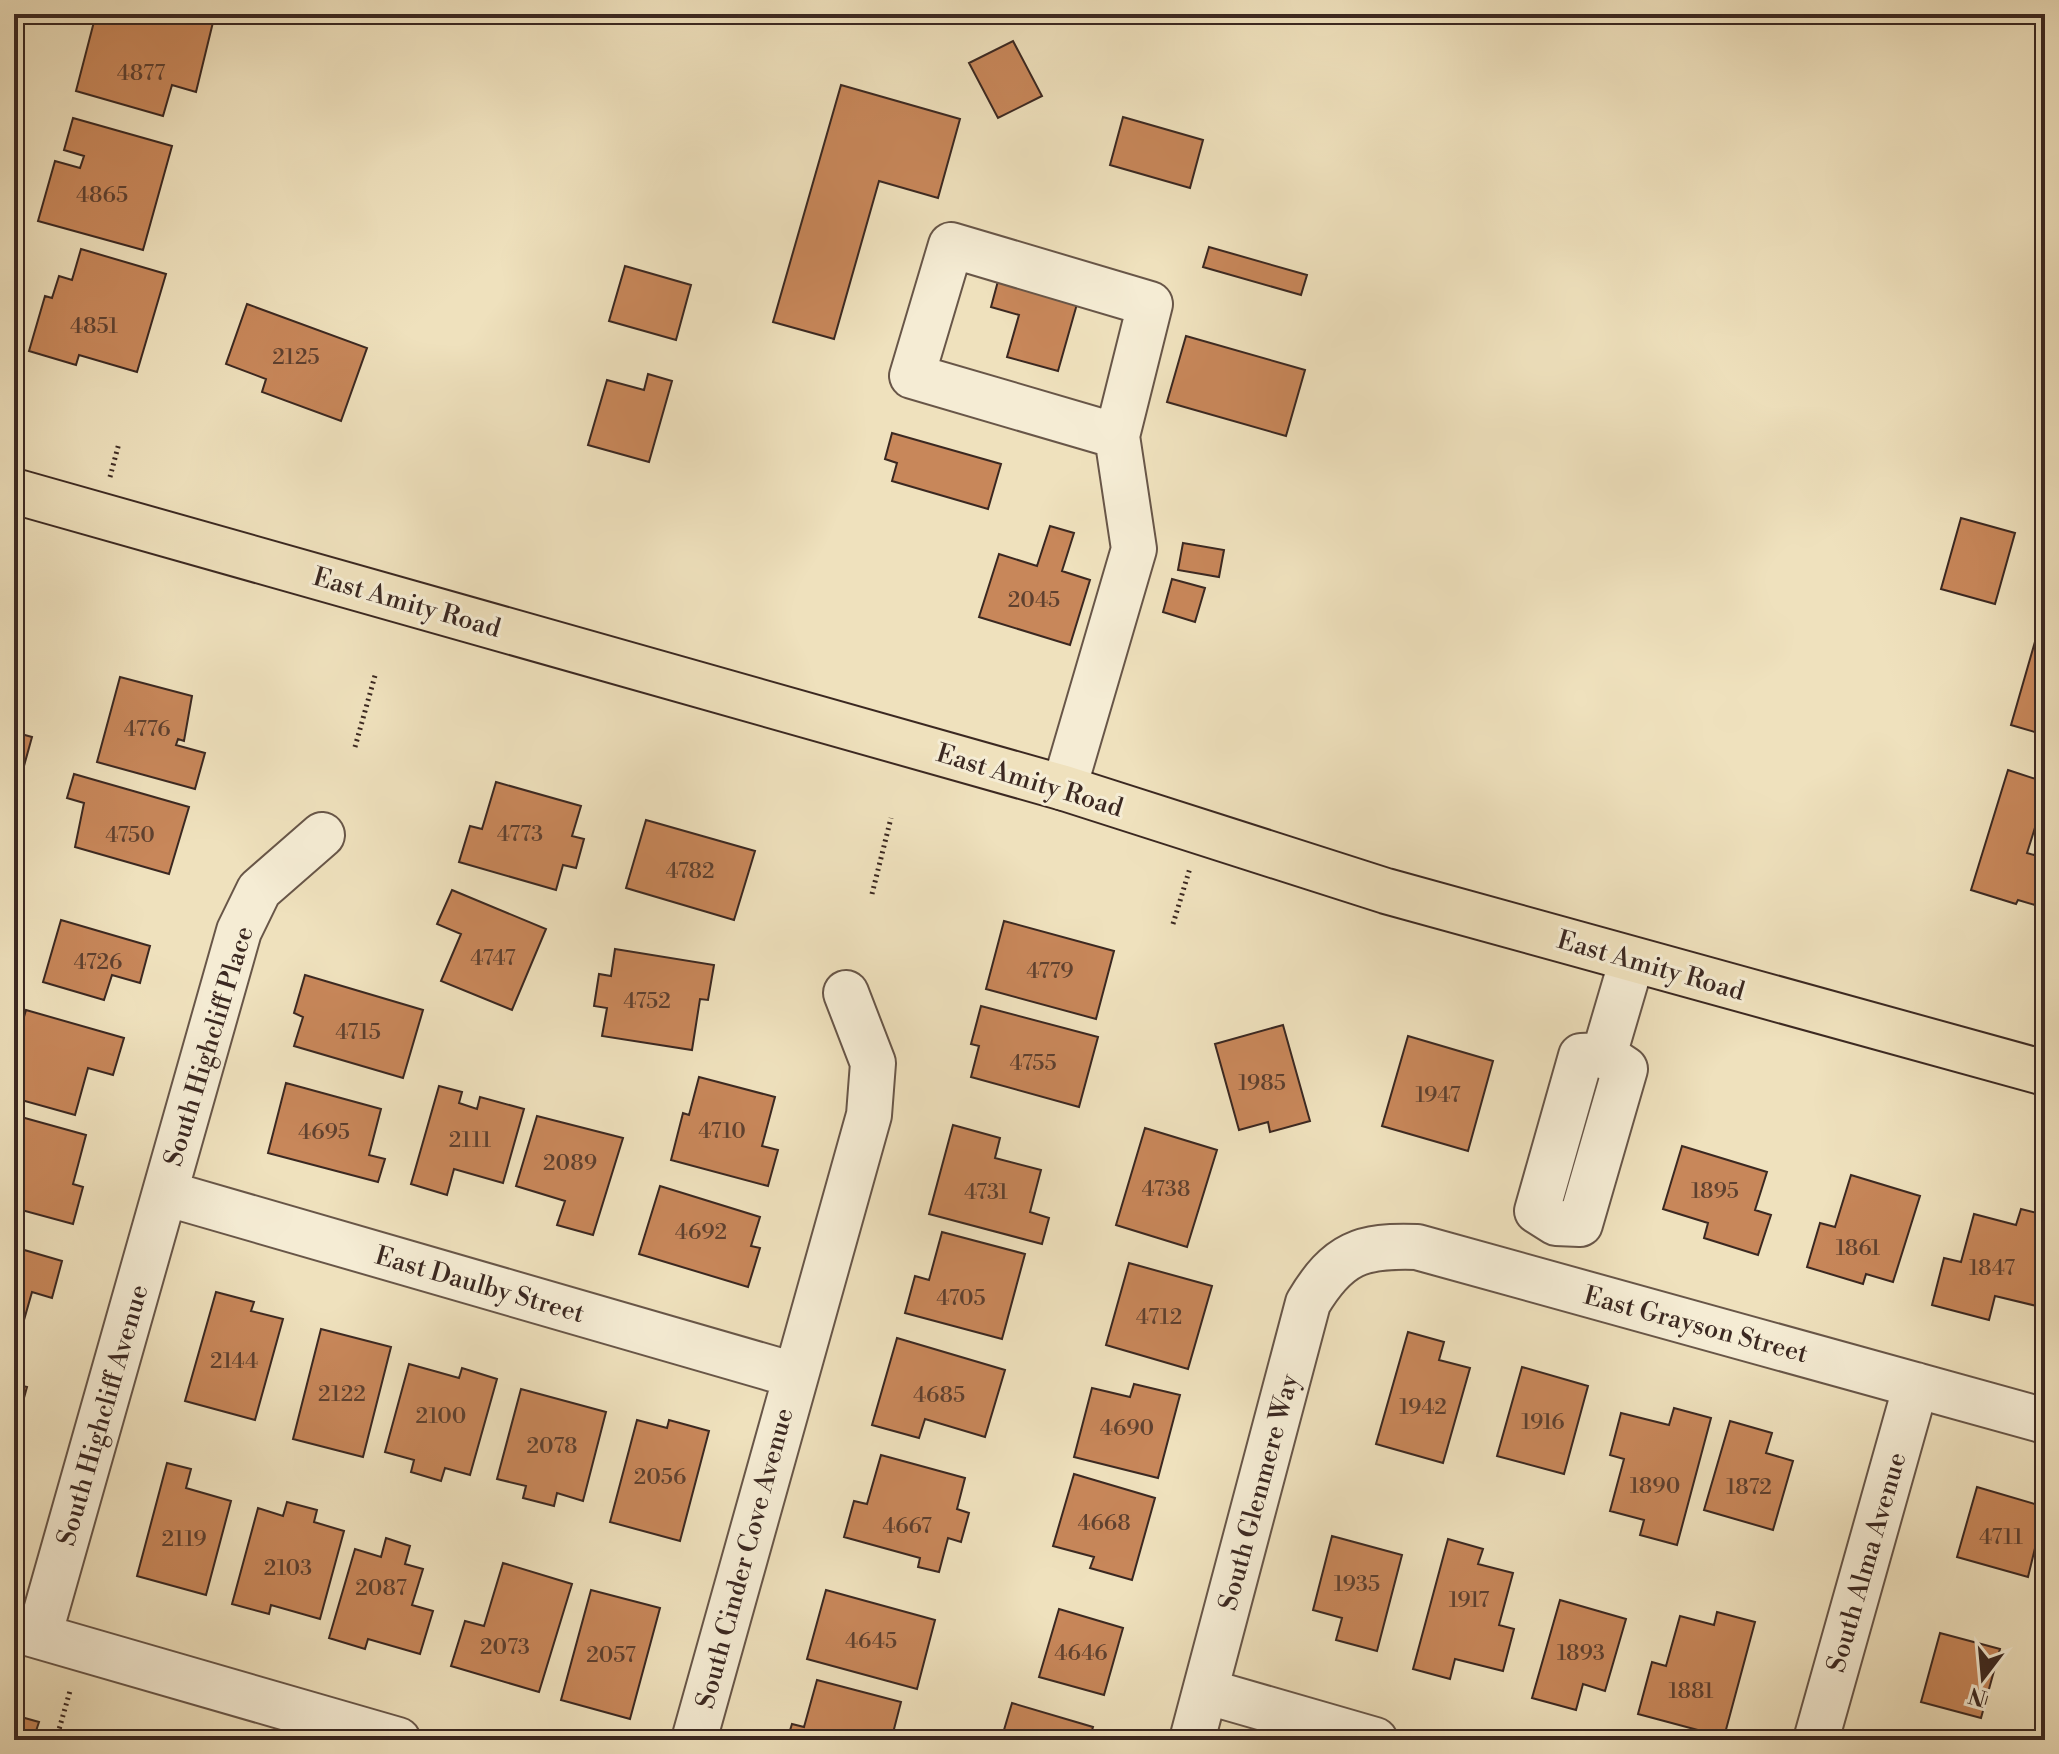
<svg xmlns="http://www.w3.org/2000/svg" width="2059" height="1754" font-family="'Libre Bodoni',serif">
<rect width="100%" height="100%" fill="#efe1bd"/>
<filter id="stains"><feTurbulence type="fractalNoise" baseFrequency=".0025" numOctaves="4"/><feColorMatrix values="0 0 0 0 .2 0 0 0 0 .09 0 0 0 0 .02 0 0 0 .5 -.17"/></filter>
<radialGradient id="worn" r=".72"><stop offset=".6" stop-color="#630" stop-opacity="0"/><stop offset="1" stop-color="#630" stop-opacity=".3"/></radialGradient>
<path fill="#c8875a" stroke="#3b2821" stroke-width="2" d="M96,14H215L196,92L172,85L163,116L76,91Z
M1013,41L1042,96L998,118L969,63Z
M841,85L960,119L938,198L879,181L834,339L773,322Z
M1123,117L1203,140L1190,188L1110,165Z
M73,118L172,146L143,250L38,221L55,161L80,168L84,156L64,150Z
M1209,247L1307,275L1301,295L1203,267Z
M81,249L166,274L137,372L79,355L76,365L29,351L45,296L52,298L59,276L72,280Z
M625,266L691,285L676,340L609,321Z
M998,281L1077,304L1058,371L1007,357L1019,315L991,307Z
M247,304L367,348L341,421L262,392L266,379L226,364Z
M1186,336L1305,370L1286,436L1167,402Z
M648,374L672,381L649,462L588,445L607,380L644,390Z
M892,433L1001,464L988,509L892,481L897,463L885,459Z
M1961,518L2015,533L1995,604L1941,589Z
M1050,526L1074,533L1062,571L1090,580L1070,645L979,617L999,554L1037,566Z
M1183,543L1224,550L1219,577L1178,570Z
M1172,579L1205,588L1195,622L1163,612Z
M2045,607V735L2011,725Z
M120,677L192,696L184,741L178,739L176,745L205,753L195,789L97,762Z
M14,732L32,737L14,802Z
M2008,770L2045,782V796L2027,853L2045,858V908L2018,900L2016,904L1971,890Z
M74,774L189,807L169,874L75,847L84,803L67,798Z
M496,782L581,806L572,836L584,839L576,868L563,865L556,890L459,862L470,826L482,829Z
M646,820L755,851L734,920L626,888Z
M452,890L546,929L512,1010L441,981L461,934L437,924Z
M61,920L150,946L140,983L112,975L104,1000L43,982Z
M1004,921L1114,951L1096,1019L986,989Z
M615,949L714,965L708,1000L700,999L692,1050L602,1036L607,1008L594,1006L599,974L611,976Z
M305,975L423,1010L403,1078L294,1046L303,1017L294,1013Z
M981,1006L1098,1037L1079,1107L971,1077L979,1046L971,1044Z
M26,1010L124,1038L113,1075L88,1068L75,1115L14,1098V1051Z
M1283,1025L1310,1121L1270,1132L1268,1122L1239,1130L1215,1044Z
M1408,1036L1493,1061L1468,1151L1382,1126Z
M699,1077L775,1097L762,1146L778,1150L768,1186L671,1160L683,1113L689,1115Z
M286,1083L381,1109L369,1155L385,1159L378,1182L268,1153Z
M439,1086L462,1092L459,1103L477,1109L480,1097L524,1109L503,1183L454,1169L447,1195L411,1184Z
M14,1115L86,1135L73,1184L83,1187L73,1224L14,1208Z
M537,1116L623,1138L593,1235L557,1225L565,1201L516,1186Z
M953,1125L1000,1138L995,1158L1041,1170L1030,1212L1049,1218L1042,1244L929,1214Z
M1145,1128L1217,1150L1187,1247L1116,1225Z
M1682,1146L1767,1172L1755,1210L1771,1215L1758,1255L1704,1238L1708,1223L1663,1209Z
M1851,1175L1920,1196L1893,1282L1866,1274L1863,1284L1807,1267L1820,1223L1835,1227Z
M660,1186L760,1217L751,1246L760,1248L748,1287L639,1254Z
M2021,1209L2045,1215V1254L2040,1272L2045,1274V1308L1995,1296L1989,1320L1932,1305L1944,1258L1961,1262L1974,1214L2016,1225Z
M942,1232L1025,1254L1002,1339L905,1313L915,1276L929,1280Z
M14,1247L62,1261L52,1298L32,1292L18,1341L14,1340Z
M1129,1263L1212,1286L1188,1369L1106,1345Z
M216,1292L254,1302L251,1311L283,1319L255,1420L185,1401Z
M321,1329L391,1347L363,1457L293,1439Z
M1408,1332L1444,1342L1439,1360L1470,1368L1443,1463L1376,1444Z
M897,1338L1005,1370L985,1437L925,1419L919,1438L872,1425Z
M409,1364L459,1378L462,1368L497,1379L470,1475L445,1468L441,1481L411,1472L414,1460L385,1452Z
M1522,1367L1588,1386L1564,1474L1497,1456Z
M14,1384L27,1387L14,1434Z
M1134,1384L1180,1395L1158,1478L1074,1457L1092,1388L1130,1397Z
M521,1389L606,1412L583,1501L557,1493L554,1506L523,1498L526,1486L497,1479Z
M1674,1408L1711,1418L1677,1545L1640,1535L1644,1520L1610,1511L1624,1459L1610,1455L1621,1413L1669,1425Z
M637,1420L667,1428L669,1420L709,1431L680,1541L610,1522Z
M1730,1421L1772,1433L1766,1453L1793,1461L1773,1530L1704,1510Z
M881,1455L965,1478L957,1509L969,1513L961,1542L948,1538L939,1572L918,1567L920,1558L844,1537L854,1501L867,1504Z
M167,1463L191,1469L186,1488L231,1501L206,1595L137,1576Z
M1074,1474L1155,1498L1132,1580L1090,1568L1094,1557L1053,1546Z
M1977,1487L2045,1507L2028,1577L1957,1557Z
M287,1502L317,1510L314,1522L344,1531L320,1619L271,1605L269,1614L232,1604L258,1508L283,1516Z
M1332,1536L1402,1555L1377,1651L1336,1640L1342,1618L1313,1610Z
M386,1538L410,1546L405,1564L423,1569L412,1605L433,1611L420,1654L368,1639L365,1649L329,1638L355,1549L381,1557Z
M1448,1539L1483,1549L1478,1564L1513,1573L1499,1625L1514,1629L1503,1671L1455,1659L1450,1679L1413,1669Z
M503,1563L572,1584L539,1692L451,1666L465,1621L484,1626Z
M591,1590L660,1608L630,1719L561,1700Z
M826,1590L935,1620L917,1689L807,1659Z
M1560,1600L1626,1619L1605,1691L1583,1684L1576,1710L1532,1698Z
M1059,1609L1123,1628L1104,1695L1039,1677Z
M1717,1612L1755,1622L1724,1737L1638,1714L1652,1662L1666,1666L1680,1616L1714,1625Z
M1940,1633L2000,1649L1981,1718L1921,1702Z
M817,1680L901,1702L893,1733L906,1736L905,1740H787L792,1724L804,1727Z
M1012,1703L1093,1727L1089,1740H1001Z
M14,1715L39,1722L33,1740H14Z"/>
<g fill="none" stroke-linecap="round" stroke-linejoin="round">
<g stroke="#685648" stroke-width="48">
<path id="minor" d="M1064,788L1134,549L1117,436L912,376L951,245L1150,304L1117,436
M1604,1055L1625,1069L1580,1224L1556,1223L1537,1211L1581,1056Z
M1604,1055L1632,960
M165,1193L794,1375
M14,1629L398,1740
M39,1636L239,931L259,890L322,835
M1205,1691L1375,1740
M694,1740L869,1115L873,1063L846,993
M1192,1740L1308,1303C1338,1253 1361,1245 1417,1247L2045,1421
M1816,1740L1916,1385"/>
</g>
<g stroke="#3b2821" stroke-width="48">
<path id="major" d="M14,491L1064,788L1386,891L2045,1073"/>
</g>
<path stroke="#3b2821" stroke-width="5" stroke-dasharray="2 4" stroke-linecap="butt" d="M110,477L119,443
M355,747L376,672
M872,894L891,818
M1173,924L1190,868
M56,1740L70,1691"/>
<use href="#minor" stroke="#f5ecd4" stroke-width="44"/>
<use href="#major" stroke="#efe1bd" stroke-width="44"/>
</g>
<g text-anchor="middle" stroke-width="6" stroke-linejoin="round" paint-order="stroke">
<g font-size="22" fill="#5e402f">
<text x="141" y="80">4877</text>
<text x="102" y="202">4865</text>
<text x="94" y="333">4851</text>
<text x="296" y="364">2125</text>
<text x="1034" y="607">2045</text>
<text x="147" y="736">4776</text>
<text x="520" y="841">4773</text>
<text x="130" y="842">4750</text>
<text x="690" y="878">4782</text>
<text x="493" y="965">4747</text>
<text x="98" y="969">4726</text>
<text x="1050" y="978">4779</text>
<text x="647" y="1008">4752</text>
<text x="358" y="1039">4715</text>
<text x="1033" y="1070">4755</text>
<text x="1262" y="1090">1985</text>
<text x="1438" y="1102">1947</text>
<text x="722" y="1138">4710</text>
<text x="324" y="1139">4695</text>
<text x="470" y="1147">2111</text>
<text x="570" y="1170">2089</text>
<text x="1166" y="1196">4738</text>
<text x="1715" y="1198">1895</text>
<text x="986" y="1199">4731</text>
<text x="701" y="1239">4692</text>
<text x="1858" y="1255">1861</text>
<text x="1992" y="1275">1847</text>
<text x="961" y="1305">4705</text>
<text x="1159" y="1324">4712</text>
<text x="234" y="1368">2144</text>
<text x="342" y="1401">2122</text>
<text x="939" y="1402">4685</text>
<text x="1423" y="1414">1942</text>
<text x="441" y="1423">2100</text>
<text x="1543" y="1429">1916</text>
<text x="1127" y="1435">4690</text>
<text x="552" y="1453">2078</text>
<text x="660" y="1484">2056</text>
<text x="1655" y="1493">1890</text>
<text x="1749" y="1494">1872</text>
<text x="1104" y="1530">4668</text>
<text x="907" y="1533">4667</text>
<text x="2001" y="1544">4711</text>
<text x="184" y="1546">2119</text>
<text x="288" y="1575">2103</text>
<text x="1357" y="1591">1935</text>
<text x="381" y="1595">2087</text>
<text x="1469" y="1607">1917</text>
<text x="871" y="1648">4645</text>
<text x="505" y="1654">2073</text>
<text x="1081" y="1660">4646</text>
<text x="1581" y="1660">1893</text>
<text x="611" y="1662">2057</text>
<text x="1691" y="1698">1881</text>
</g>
<g font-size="26" fill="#3b2821" stroke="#f5ecd4">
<text transform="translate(407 602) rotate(16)" y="9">East Amity Road</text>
<text transform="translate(1030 780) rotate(17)" y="9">East Amity Road</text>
<text transform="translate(1651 965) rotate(16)" y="9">East Amity Road</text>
<text transform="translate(208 1046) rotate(-73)" y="9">South Highcliff Place</text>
<text transform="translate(480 1284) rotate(16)" y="9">East Daulby Street</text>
<text transform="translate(1696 1324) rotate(15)" y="9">East Grayson Street</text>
<text transform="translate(102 1415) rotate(-74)" y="9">South Highcliff Avenue</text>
<text transform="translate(1258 1492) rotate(-75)" y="9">South Glenmere Way</text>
<text transform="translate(744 1558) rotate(-75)" y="9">South Cinder Cove Avenue</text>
<text transform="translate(1866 1562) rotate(-74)" y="9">South Alma Avenue</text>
</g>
</g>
<rect width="2059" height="1754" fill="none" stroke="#efe1bd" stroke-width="48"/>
<rect x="16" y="16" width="2027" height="1722" fill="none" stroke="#3b2821" stroke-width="4"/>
<rect x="24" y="24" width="2011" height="1706" fill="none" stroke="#3b2821" stroke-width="2"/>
<g transform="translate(1983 1678) rotate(196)" stroke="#f5ecd4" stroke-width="6" paint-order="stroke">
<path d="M0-6L14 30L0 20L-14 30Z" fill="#3b2821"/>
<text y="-12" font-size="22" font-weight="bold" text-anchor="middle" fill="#3b2821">N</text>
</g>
<rect width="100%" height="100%" filter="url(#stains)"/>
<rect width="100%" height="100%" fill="url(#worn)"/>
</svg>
